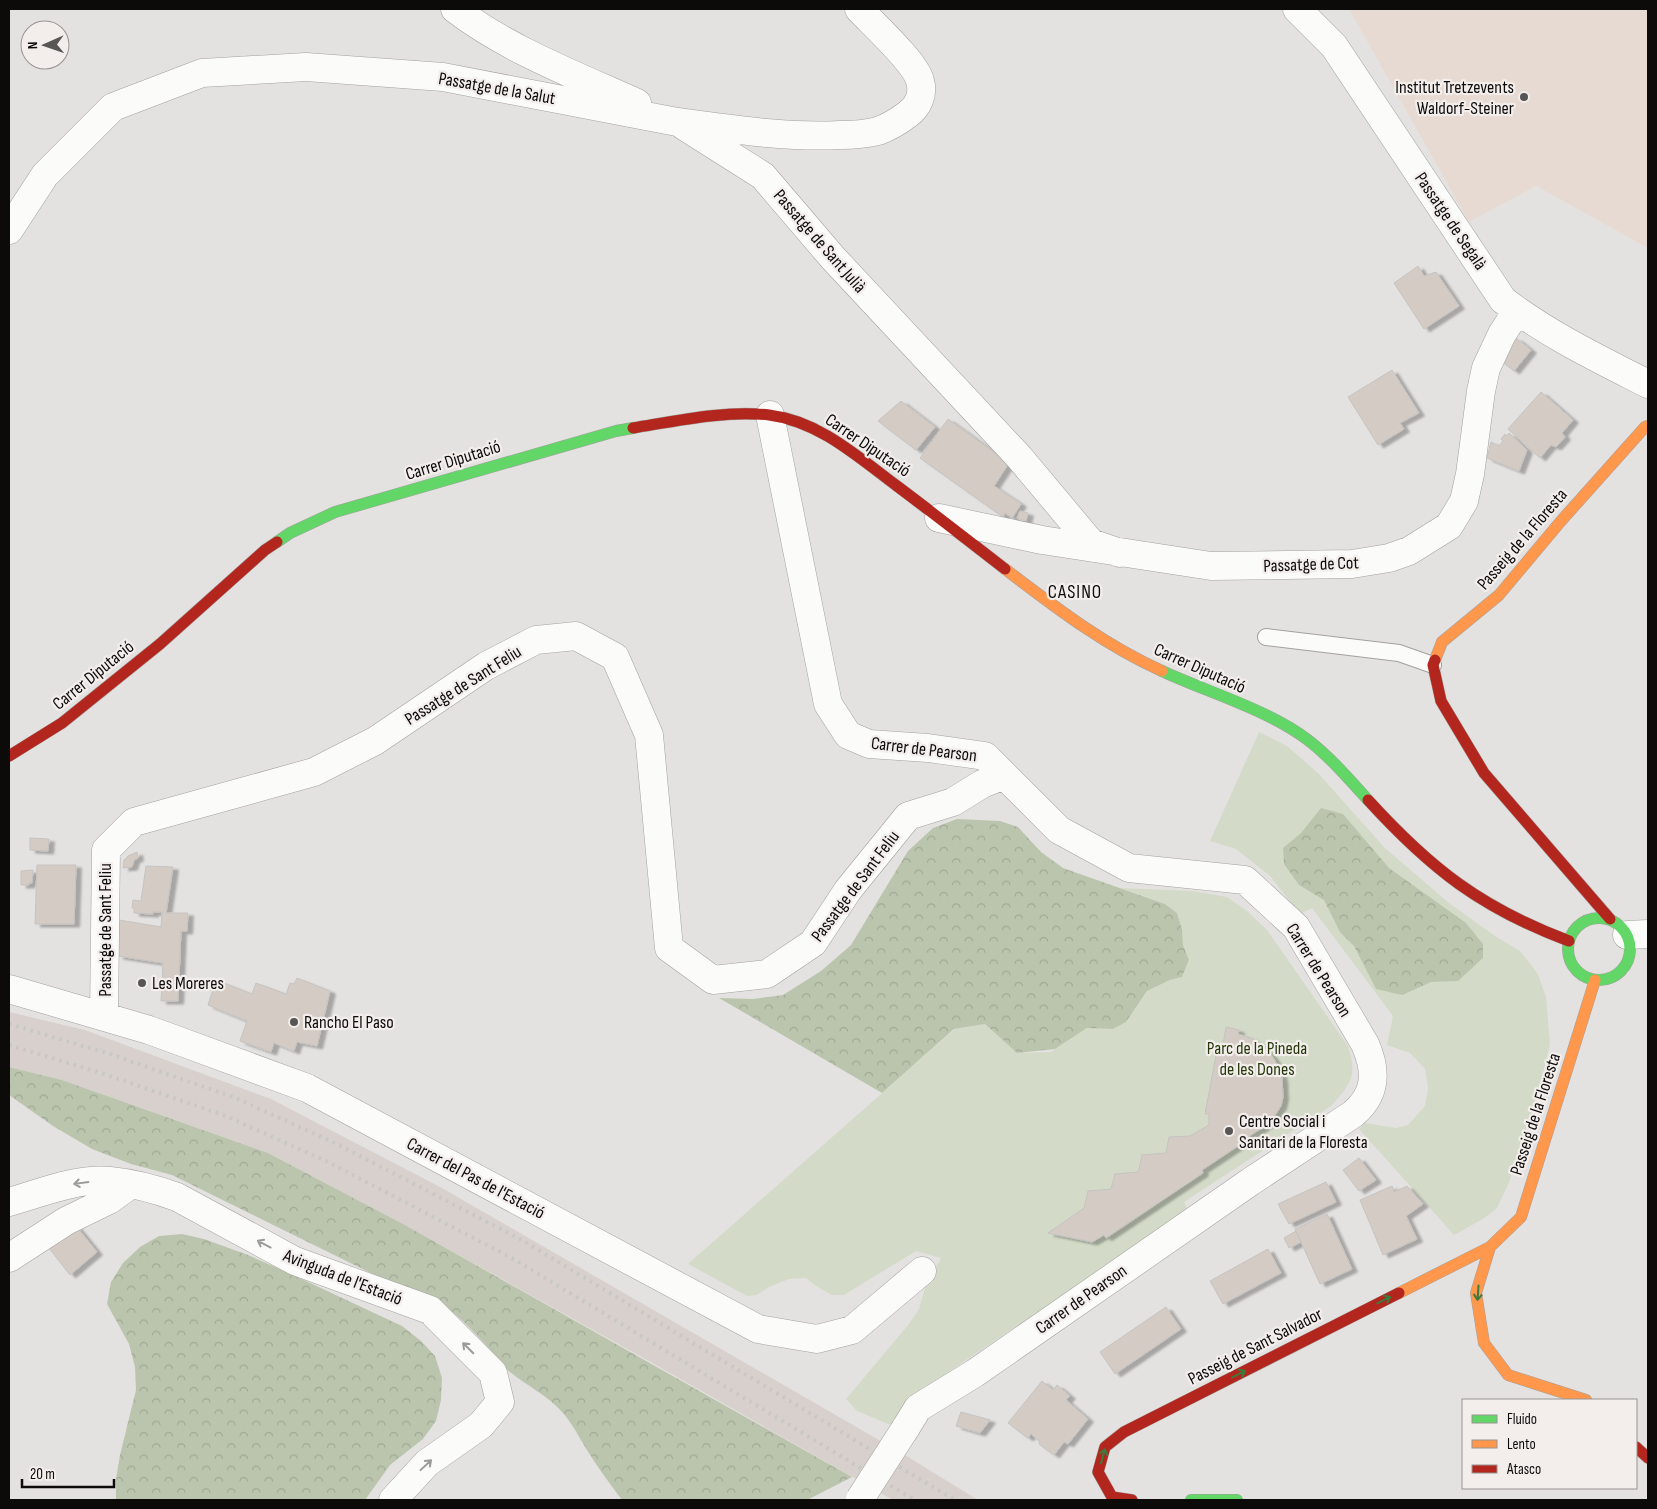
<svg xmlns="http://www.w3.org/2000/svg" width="1657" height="1509" font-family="'Sofia Sans Condensed',sans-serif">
<defs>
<pattern id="forest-crowns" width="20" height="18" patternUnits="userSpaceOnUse" patternTransform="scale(1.25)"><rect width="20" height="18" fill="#bbc5ae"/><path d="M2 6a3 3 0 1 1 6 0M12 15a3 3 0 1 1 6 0" fill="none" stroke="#a0a894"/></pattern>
<filter id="shadow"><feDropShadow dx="5.5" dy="3" stdDeviation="1" flood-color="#0004"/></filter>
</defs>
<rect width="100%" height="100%" fill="#e4e2e0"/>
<path fill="#d8d0cc" d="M9,1012L85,1030L271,1099L442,1188L905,1455L978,1500H893L654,1364L405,1225L268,1153L62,1080L9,1067Z"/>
<path fill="#e7dad2" d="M1349,9H1648V248L1536,186L1469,222Z"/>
<path fill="#d3dbc8" d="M1259,732L1287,746L1318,773L1385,848L1449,903L1495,936L1520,951L1538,974L1546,997L1550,1044L1542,1078L1508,1185L1497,1208L1483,1219L1454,1235L1359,1129L1365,1123L1396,1128L1408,1125L1425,1106L1428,1088L1425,1069L1410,1053L1387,1045L1393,1016L1312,908L1300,914L1270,876L1236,849L1210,841Z
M1121,888L1193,891L1227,897L1246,910L1267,930L1348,1046C1358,1076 1351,1084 1331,1106L1184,1202L1188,1210L928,1386L893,1426L857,1411L846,1399L909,1324L919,1309L925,1288L941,1258L916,1251L844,1295H832L819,1288L806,1278L789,1279L769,1287L757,1295L747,1296L688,1264L955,1029L985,1024L1017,1053L1051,1052L1087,1028L1113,1029L1126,1022L1147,991L1170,980L1182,977L1189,960L1183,945L1182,929L1177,913L1165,904Z"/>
<path fill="url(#forest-crowns)" d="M1321,808L1343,814L1389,868L1466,923L1483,944V958L1458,981L1431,982L1402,995L1376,989L1354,946L1340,932L1324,900L1299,885L1284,864L1283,848L1301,833Z
M957,819L1000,821L1018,827L1041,852L1063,868L1165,904L1177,913L1182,929L1183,945L1189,960L1182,977L1170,980L1147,991L1126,1022L1113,1029L1087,1028L1055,1049L1017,1053L985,1024L954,1029L882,1093L719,998L753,999L783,995L821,971L851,945L908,851L933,828Z
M9,1067L62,1080L268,1153L405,1225L852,1477L807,1500H622C610,1484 598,1468 587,1450C579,1437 572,1423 562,1412C547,1395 527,1386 510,1372C501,1365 493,1353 485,1344C454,1310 433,1292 387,1281L172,1175L131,1164L92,1149L53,1126L9,1095Z
M182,1234L204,1239L248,1255L293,1275L402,1326L421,1341L435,1356L442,1378L441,1400L436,1421L423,1439L390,1465L365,1500H116V1479L120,1455L136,1390L135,1367L129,1344L107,1304L111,1282L123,1263L140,1247L159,1236Z"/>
<path fill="#d4cbc5" stroke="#c5c3c1" filter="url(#shadow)" d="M1418,266L1424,276L1436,272L1459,306L1424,329L1394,283Z
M1516,338L1531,350L1514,371L1499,359Z
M1392,370L1419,413L1400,423L1404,429L1378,445L1348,397Z
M1541,392L1573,420L1562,433L1565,437L1556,447L1551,445L1540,458L1508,429Z
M901,401L935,427L916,450L878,421Z
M948,419L1009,463L994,486L1021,504L1012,518L1005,513L1003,517L920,458Z
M1509,433L1527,450L1519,471L1487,458L1491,442L1499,446L1503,441L1501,439L1505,434L1507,436Z
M1020,511L1028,513L1026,521L1017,518Z
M30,838L49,839L48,851L30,850Z
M137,852L138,858L134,860L132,867L123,868L124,860L128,856Z
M37,865H76L74,924H35Z
M146,866L173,867L166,913H188L187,931H181L178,1001H161L163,963L118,956L119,920L161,927L162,912H153V914L134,913V908H132L133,900L141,901Z
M33,870L32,883H29V885H21V871Z
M297,978L330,991L317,1046L297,1042L294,1051L274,1043L271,1052L240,1041L247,1021L208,1005L216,980L252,994L256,983L286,994L290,983L294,984Z
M1226,1027L1239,1030L1238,1034L1251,1038L1263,1046L1272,1056L1277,1064L1282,1078L1283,1097L1281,1106L1270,1123L1243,1140L1244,1142L1202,1170L1203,1173L1106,1238L1104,1235L1092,1242L1048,1233L1084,1208L1088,1191L1111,1189L1115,1174L1137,1172L1139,1170L1142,1155L1166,1153L1169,1137L1190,1136L1209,1125V1114H1205L1217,1050H1222Z
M1359,1158L1376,1180L1359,1191L1343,1170Z
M1326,1182L1336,1202L1289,1224L1278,1204Z
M1392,1186L1394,1192L1407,1186L1423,1204L1406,1216L1417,1239L1383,1255L1360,1200Z
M1327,1214L1352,1269L1320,1284L1295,1229Z
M76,1226L97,1252L70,1275L49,1248Z
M1296,1231L1301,1242L1289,1248L1284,1238Z
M1268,1249L1281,1273L1223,1304L1210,1281Z
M1166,1307L1181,1329L1115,1374L1100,1352Z
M1042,1381L1053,1390L1057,1385L1070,1396L1066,1400L1088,1419L1068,1444L1064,1442L1054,1455L1039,1444L1040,1442L1031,1434L1028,1438L1008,1423Z
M961,1412L990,1420L980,1433L956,1426Z"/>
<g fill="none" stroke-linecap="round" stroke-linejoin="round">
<g stroke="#a3a19f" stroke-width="18">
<path id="lane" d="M1266,637L1399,653L1433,665"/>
</g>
<g stroke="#a3a19f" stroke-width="29">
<path id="street" d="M455,9C507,49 577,76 637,103
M1297,9L1334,46L1503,300C1547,334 1599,359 1648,384
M684,126L763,176L833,258L1019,457L1091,543L1120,553
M9,230L45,175L113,107L202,73L306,67L443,77L677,122C731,129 786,138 840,135C852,135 866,134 878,131C889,127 899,121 908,114C918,107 924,94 920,81C916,63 873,24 859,9
M770,415L828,704L848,735L869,744L928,748L985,756L1059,830L1129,868L1245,880L1296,927L1365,1044C1377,1071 1377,1094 1353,1114L1250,1182L975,1373L918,1408L905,1429
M939,518L1042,540L1211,566L1352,564L1389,558L1409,551L1449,526L1464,501L1470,474L1481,391L1486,368L1502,334L1517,311
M1627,935L1648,934
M9,989L149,1030L307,1088L758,1329L817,1339L852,1330L922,1271
M104,1016L106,850L134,822L314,772L375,741L486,666L536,640L576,636L615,657L649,735L669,948L713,980L767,974L813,943L848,890L908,816L953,802L982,784L1002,776
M9,1202C41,1193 76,1178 110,1181C132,1183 155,1189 177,1197L295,1261L430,1310L493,1373L500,1402L481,1425L427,1463L393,1500
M9,1258L66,1221L109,1200L130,1185"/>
</g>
<g stroke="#a3a19f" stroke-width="12">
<path id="fast" d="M277,542L290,533L335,512L616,431L633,428
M1162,671C1207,692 1269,710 1308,740C1330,757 1349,779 1368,800
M1568 949a31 31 0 1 1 62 0a31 31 0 1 1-62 0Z
M1191,1500H1237"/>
</g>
<g stroke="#a3a19f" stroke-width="12">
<path id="slow" d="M1005,569C1055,607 1104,645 1162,671
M1435,660L1442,642L1499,595L1561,521L1645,427L1648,426
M1490,1247L1476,1293L1484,1343L1508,1375L1586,1400
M1399,1293L1490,1247L1521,1217L1595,980"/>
</g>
<g stroke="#a3a19f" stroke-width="12">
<path id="jam" d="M633,428C676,421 726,410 769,415C819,421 858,457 897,486C933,513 969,541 1005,569
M1435,660L1433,665L1441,701L1484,773L1610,919
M9,756L62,723L160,644L265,550L277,542
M1368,800C1431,869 1481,908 1569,941
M1636,1447L1648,1458
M1132,1500L1112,1497L1098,1472L1105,1447L1124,1432L1399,1293"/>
</g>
<use href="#lane" stroke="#fbfbfa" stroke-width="16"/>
<use href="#street" stroke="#fbfbfa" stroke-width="28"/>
<use href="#fast" stroke="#63d668" stroke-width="11"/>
<use href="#slow" stroke="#ff974d" stroke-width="11"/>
<use href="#jam" stroke="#b3261e" stroke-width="11"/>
<path stroke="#c7c7c6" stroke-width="4" stroke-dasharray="2.5 5" stroke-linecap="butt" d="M9,1024L110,1054L233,1097L337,1144L520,1239L873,1451
M9,1045L104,1074L226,1116L328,1162L510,1257L864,1470
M893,1463L955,1500
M884,1482L915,1500"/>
<g stroke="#a3a19f" stroke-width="29" stroke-linecap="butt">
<path id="street-bridge" d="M860,1499L905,1429"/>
</g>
<use href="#street-bridge" stroke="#fbfbfa" stroke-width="28"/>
</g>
<defs><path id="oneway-shaft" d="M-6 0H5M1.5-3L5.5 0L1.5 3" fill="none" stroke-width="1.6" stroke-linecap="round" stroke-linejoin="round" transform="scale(1.25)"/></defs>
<g stroke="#9c9b9a">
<use href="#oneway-shaft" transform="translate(81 1183) rotate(172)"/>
<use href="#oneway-shaft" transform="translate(264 1244) rotate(-152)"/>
<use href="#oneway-shaft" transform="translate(468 1348) rotate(-135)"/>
<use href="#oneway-shaft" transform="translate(426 1465) rotate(-43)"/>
</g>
<g stroke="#3c7b3e">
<use href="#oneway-shaft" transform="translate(1478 1293) rotate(94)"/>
<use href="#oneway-shaft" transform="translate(1384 1300) rotate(-27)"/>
<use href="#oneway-shaft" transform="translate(1239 1374) rotate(-27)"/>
<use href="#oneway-shaft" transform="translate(1103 1456) rotate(-74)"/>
</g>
<g fill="#585655" stroke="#f3eeeb" stroke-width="2">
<circle cx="1524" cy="97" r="5"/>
<circle cx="142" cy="983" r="5"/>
<circle cx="294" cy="1022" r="5"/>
<circle cx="1229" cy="1131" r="5"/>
</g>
<g text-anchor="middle" stroke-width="4.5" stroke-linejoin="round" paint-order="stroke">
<g font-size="18" fill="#0d0b0a" stroke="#f3eeeb" text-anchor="start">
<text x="1514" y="93" text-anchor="end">Institut Tretzevents<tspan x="1514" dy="21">Waldorf-Steiner</tspan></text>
<text x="152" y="989">Les Moreres</text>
<text x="304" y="1028">Rancho El Paso</text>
<text x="1239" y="1127">Centre Social i<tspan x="1239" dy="21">Sanitari de la Floresta</tspan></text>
</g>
<g font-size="18" fill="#0d0b0a" stroke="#f3eeeb">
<text transform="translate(497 88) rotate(10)" y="6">Passatge de la Salut</text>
<text transform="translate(1451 221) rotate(56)" y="6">Passatge de Segalà</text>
<text transform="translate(820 241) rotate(49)" y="6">Passatge de Sant Julià</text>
<text transform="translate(868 445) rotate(34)" y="6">Carrer Diputació</text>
<text transform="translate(453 460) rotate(-17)" y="6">Carrer Diputació</text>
<text transform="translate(1522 539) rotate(-49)" y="6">Passeig de la Floresta</text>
<text transform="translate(1311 564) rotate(-2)" y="6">Passatge de Cot</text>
<text transform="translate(1200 668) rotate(24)" y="6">Carrer Diputació</text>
<text transform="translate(93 675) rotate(-39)" y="6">Carrer Diputació</text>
<text transform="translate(463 685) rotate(-32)" y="6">Passatge de Sant Feliu</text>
<text transform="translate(924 749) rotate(7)" y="6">Carrer de Pearson</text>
<text transform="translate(855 886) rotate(-53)" y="6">Passatge de Sant Feliu</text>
<text transform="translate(105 930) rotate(-90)" y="6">Passatge de Sant Feliu</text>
<text transform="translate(1319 970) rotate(58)" y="6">Carrer de Pearson</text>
<text transform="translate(1535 1114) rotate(-72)" y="6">Passeig de la Floresta</text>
<text transform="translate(476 1178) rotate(28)" y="6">Carrer del Pas de l'Estació</text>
<text transform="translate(343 1277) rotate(21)" y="6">Avinguda de l'Estació</text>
<text transform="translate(1081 1299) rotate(-35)" y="6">Carrer de Pearson</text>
<text transform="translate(1255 1346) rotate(-27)" y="6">Passeig de Sant Salvador</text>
</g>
<g font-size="18" fill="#26390c" stroke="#f3eeeb">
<text x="1257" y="1054">Parc de la Pineda<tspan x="1257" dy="21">de les Dones</tspan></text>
</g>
<g font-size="19" letter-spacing="1" fill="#0d0b0a" stroke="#f3eeeb">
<text x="1075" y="598">CASINO</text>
</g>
</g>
<rect width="1657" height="1509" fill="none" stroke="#0d0b0a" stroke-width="20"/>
<rect x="1462" y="1399" width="175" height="90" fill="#f3eeeb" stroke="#979391"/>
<rect x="1472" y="1415" width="25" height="8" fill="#63d668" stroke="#979391"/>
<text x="1507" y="1424" font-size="15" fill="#0d0b0a">Fluido</text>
<rect x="1472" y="1440" width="25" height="8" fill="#ff974d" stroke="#979391"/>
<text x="1507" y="1449" font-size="15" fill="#0d0b0a">Lento</text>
<rect x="1472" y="1465" width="25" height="8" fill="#b3261e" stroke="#979391"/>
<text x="1507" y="1474" font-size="15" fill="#0d0b0a">Atasco</text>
<g transform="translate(45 45) rotate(268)"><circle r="24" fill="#f3eeeb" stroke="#979391"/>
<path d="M0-4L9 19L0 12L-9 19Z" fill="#585655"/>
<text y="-8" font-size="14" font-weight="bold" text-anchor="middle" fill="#0d0b0a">N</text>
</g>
<path d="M22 1479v8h92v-8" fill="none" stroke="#0d0b0a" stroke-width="2.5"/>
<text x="30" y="1479" font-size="15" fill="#0d0b0a" stroke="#f3eeeb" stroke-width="4" paint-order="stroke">20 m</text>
</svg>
